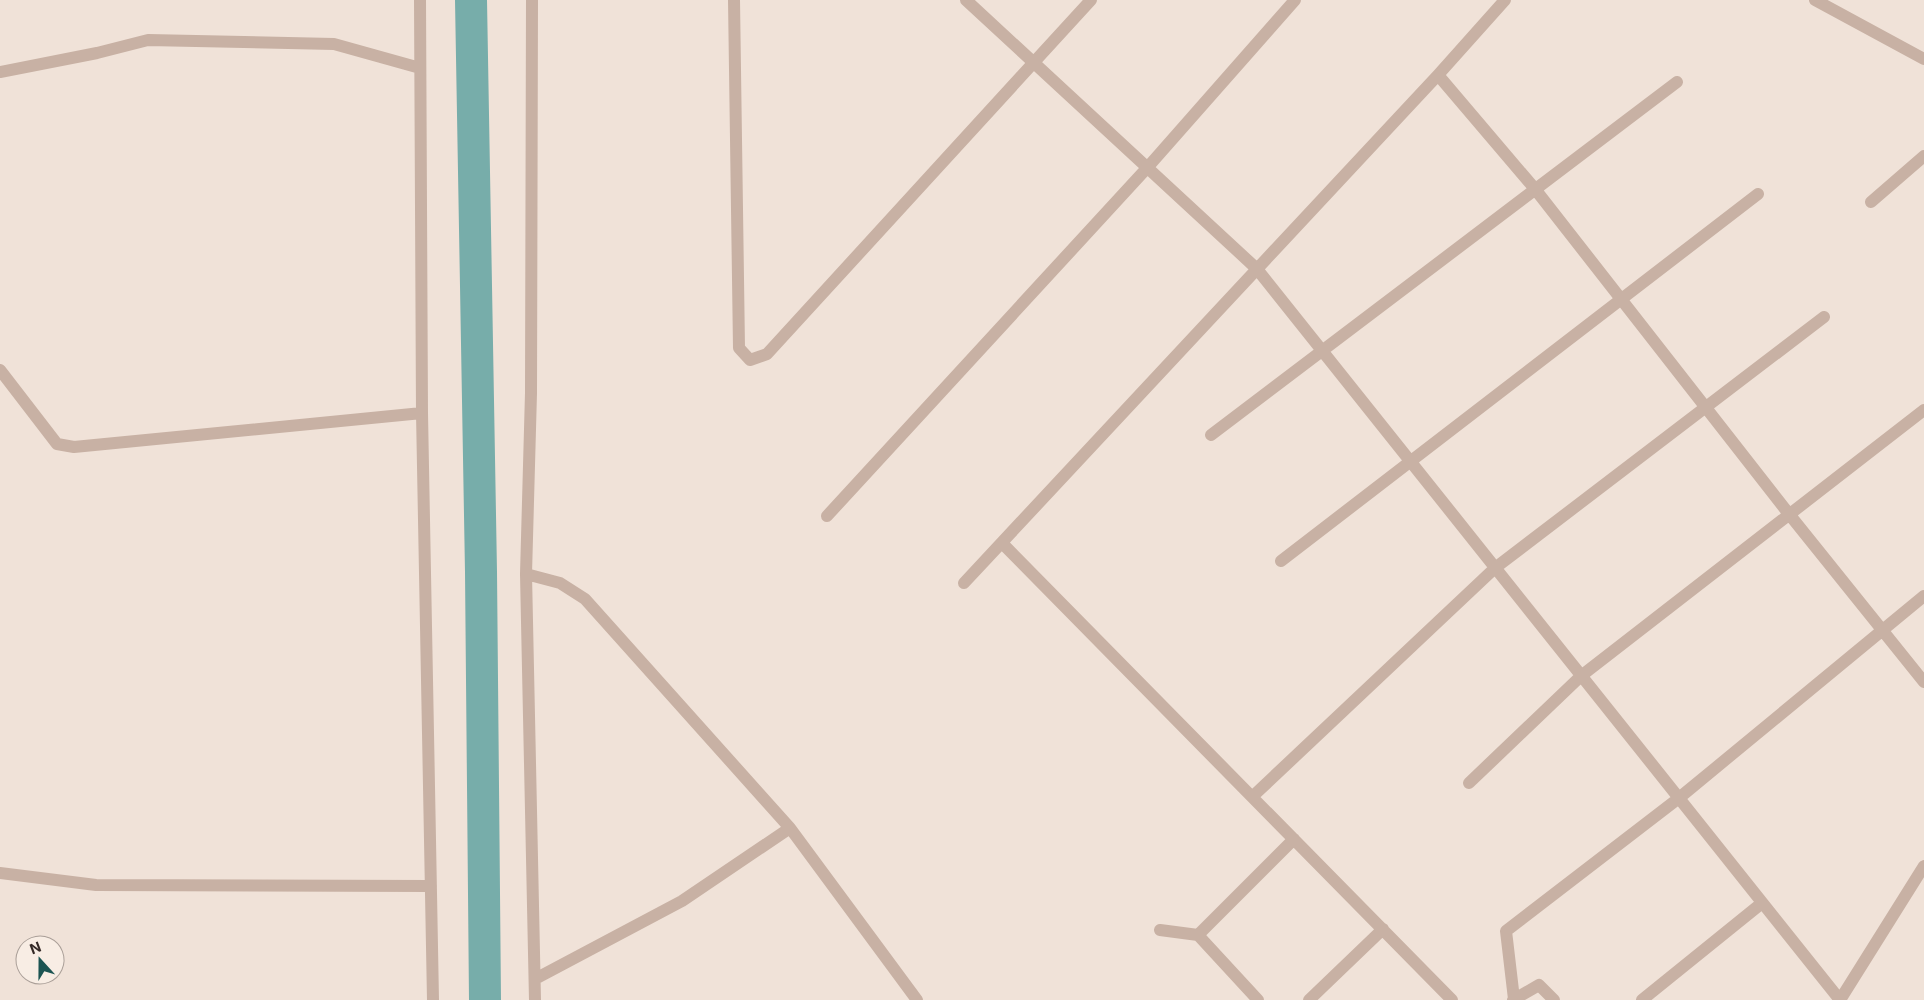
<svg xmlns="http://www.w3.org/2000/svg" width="1924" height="1000" font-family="Inter,sans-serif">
<rect width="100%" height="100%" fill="#f0e2d8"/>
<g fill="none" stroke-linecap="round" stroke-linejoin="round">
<path stroke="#77adaa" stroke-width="32" d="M471,0L481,572L485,1000"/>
<path stroke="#c8b1a4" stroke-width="12" d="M420,0L422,413L433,1000
M532,0L531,393L526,574L535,1000
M734,0L739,348L750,360L767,354L1091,0
M966,0L1257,269L1840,1000
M1815,0L1924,59
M0,72L97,53L148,40L334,44L420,68
M1438,75L1535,189L1789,514L1924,682
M1871,202L1924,156
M0,370L57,444L74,447L422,413
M1211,435L1677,82
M827,516L1147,168L1295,0
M1002,543L1452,1000
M1281,561L1758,194
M526,574L560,583L585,599L790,828L917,1000
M964,583L1438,75L1505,0
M1469,783L1581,676L1924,410
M1252,797L1495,568L1824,317
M0,873L96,885L431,886
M1160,930L1198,935L1294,839
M1198,935L1258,1000
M535,979L682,901L790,828
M1514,999L1506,931L1679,798L1924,596
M1309,1000L1383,929
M1513,1000L1539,985L1554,1000
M1642,1000L1762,903
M1840,1000L1924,866"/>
</g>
<g transform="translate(40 960) rotate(339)"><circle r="24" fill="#f8ede4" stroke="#aa9f98"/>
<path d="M0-4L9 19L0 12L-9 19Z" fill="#1c5452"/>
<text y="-8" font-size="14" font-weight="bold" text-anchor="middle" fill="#342926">N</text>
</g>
</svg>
